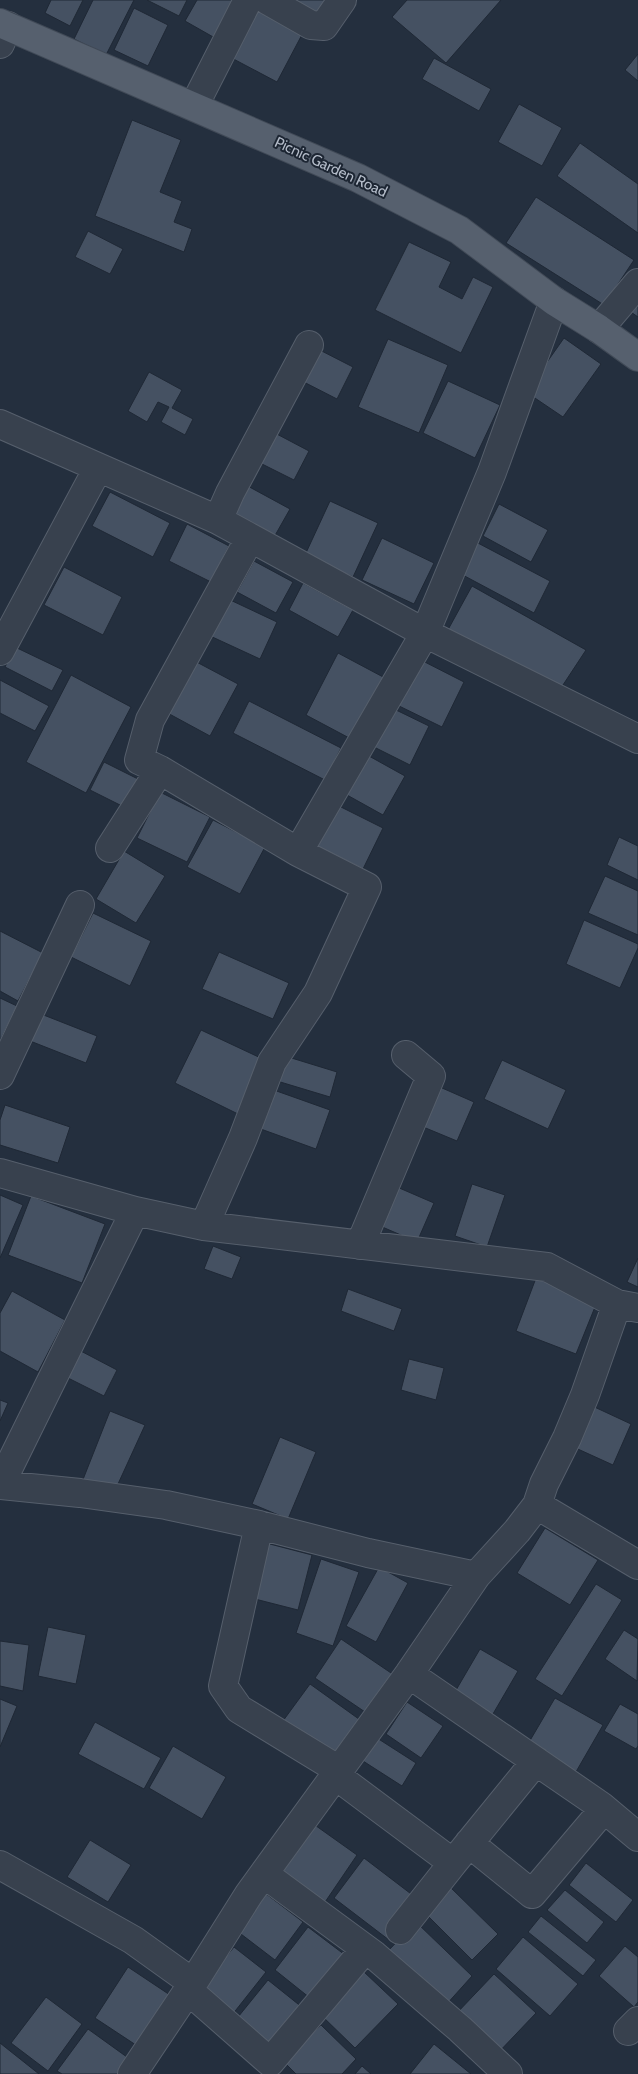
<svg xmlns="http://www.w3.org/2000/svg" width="638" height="2074" font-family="Cabin,sans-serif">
<rect width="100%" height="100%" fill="#242f3e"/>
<path fill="#455162" stroke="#1f2835" d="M51,0H83L70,26L45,13Z
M93,0H134L106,55L74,39Z
M147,0H187L179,16Z
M197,0H246L222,42L185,21Z
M253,0L306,27L277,82L224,54Z
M277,0H327L315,21Z
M407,0H501L446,63L392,17Z
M134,8L168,25L148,66L114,50Z
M638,54V81L625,70Z
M434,58L491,89L479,111L422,79Z
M519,104L562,128L542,166L498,142Z
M132,120L181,140L160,192L182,201L174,222L192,229L184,252L95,216Z
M580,143L638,184V233L557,176Z
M536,197L634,260L604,305L506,243Z
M88,231L123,249L110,274L75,257Z
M409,242L451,262L439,287L462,299L473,277L493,287L461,353L375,310Z
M638,296V317L628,310Z
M564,338L601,364L563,417L526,392Z
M388,339L448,365L419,433L358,407Z
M310,345L353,367L337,399L294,377Z
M149,372L182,390L172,408L193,419L185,435L161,422L169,407L158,402L147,422L128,411Z
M448,381L500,405L475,458L423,433Z
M273,432L309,451L294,480L258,462Z
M244,484L290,509L273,539L228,515Z
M110,492L170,523L153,557L92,526Z
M330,501L378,523L353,577L305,555Z
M499,504L548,530L531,562L483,536Z
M187,524L229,546L211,582L169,561Z
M382,538L434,563L414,604L362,580Z
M476,542L550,581L534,613L459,573Z
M254,561L293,582L276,613L237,592Z
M64,567L122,597L103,635L44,605Z
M303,583L353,610L338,637L289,610Z
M472,586L586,650L559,691L444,637Z
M226,598L277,622L260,659L208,635Z
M15,647L63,670L52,691L5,667Z
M338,653L385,678L353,740L306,715Z
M189,658L238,684L210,736L162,710Z
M417,658L464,682L442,727L395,704Z
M71,675L131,707L86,793L26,762Z
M0,680L49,706L35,731L0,713Z
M249,701L341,748L325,780L233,733Z
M392,708L429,726L410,765L374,747Z
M369,756L405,776L383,815L347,795Z
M104,762L144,782L130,810L90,790Z
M160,792L210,817L187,862L137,838Z
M335,804L383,828L363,869L315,845Z
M213,820L265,847L240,894L187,867Z
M619,837L638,846V880L607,865Z
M124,851L165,876L136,923L96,899Z
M605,876L638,891V935L588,913Z
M93,913L151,941L130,986L71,957Z
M584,920L638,944V948L620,988L566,964Z
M0,931L43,953L18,1001L0,991Z
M219,952L289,983L273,1019L202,989Z
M0,998L17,1006L1,1039H0Z
M36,1012L97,1036L86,1063L25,1039Z
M201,1030L265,1060L238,1114L175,1083Z
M285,1056L337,1072L330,1097L277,1081Z
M502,1060L566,1090L548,1129L484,1099Z
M433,1084L474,1102L457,1141L416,1124Z
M271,1089L330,1110L316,1149L258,1128Z
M5,1105L70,1127L58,1163L0,1145V1120Z
M472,1184L505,1195L487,1247L455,1236Z
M397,1187L434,1203L417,1242L380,1226Z
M0,1195L23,1205L0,1258Z
M31,1196L105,1224L82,1283L8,1255Z
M213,1246L241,1257L232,1279L204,1269Z
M638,1258V1287L627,1282Z
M536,1278L597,1302L576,1354L516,1331Z
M348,1289L402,1309L394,1331L341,1311Z
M12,1291L65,1320L38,1372L0,1351V1313Z
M77,1349L117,1370L104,1396L64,1376Z
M409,1359L444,1368L436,1400L401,1390Z
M0,1400L8,1403L0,1421Z
M588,1404L631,1424L613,1465L569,1445Z
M110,1411L145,1425L118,1484L82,1482Z
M280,1437L316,1452L288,1519L252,1504Z
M545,1528L598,1560L570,1605L517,1573Z
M266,1543L312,1555L298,1610L251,1598Z
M321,1559L359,1572L333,1646L296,1633Z
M379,1567L408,1583L376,1642L346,1626Z
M596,1584L622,1600L562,1696L535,1679Z
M48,1627L86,1635L76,1684L38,1676Z
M624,1630L638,1639L637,1681L605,1659Z
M341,1639L394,1675L368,1714L315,1678Z
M0,1641L29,1645L23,1691L0,1686Z
M480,1649L518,1671L490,1719L452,1697Z
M310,1684L363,1722L334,1763L280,1725Z
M555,1698L603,1725L573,1777L525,1749Z
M0,1699L17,1706L0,1747Z
M407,1702L443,1726L421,1758L386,1734Z
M620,1704L638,1714V1746L636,1749L604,1731Z
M95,1722L161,1758L144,1789L78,1754Z
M377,1738L416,1763L402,1786L363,1761Z
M173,1746L226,1777L202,1819L149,1788Z
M312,1823L357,1855L321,1908L275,1877Z
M90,1840L131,1865L108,1902L67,1877Z
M364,1858L419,1900L389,1940L334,1898Z
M586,1863L633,1900L616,1922L569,1885Z
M449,1886L498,1934L472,1960L424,1912Z
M565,1890L604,1922L587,1943L547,1910Z
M265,1893L303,1922L275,1960L237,1931Z
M541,1916L596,1960L583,1976L528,1932Z
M416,1922L472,1976L445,2006L387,1952Z
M308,1927L349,1958L315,2002L275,1970Z
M523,1937L578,1984L550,2016L496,1969Z
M625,1946L638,1957V2002L634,2007L599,1976Z
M234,1947L266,1972L232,2015L199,1990Z
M128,1967L176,1999L142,2049L95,2018Z
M363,1971L398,2004L355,2048L321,2015Z
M494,1974L536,2013L497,2054L455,2015Z
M268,1980L308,2012L273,2054L234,2022Z
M46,1997L82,2024L48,2071L11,2043Z
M321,2025L356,2059L342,2074H296L284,2062Z
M88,2029L138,2065L131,2074H62L57,2071Z
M0,2043L39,2074H0Z
M434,2044L471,2074H410Z
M362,2066L371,2074H355Z"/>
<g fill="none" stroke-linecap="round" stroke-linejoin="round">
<g stroke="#565f6c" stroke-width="30">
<path id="minor" d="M267,0L311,25L324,26L342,0
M0,44L8,26
M194,106L248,0
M599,329L638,283
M0,424L218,520L425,633L638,739
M218,520L230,493L309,345
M250,538L150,720L139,760L160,770L298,852
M0,651L98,468
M110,848L160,770
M0,1075L80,905
M0,1173L135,1211
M204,1226L243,1138L272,1062L318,993L367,887L298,852L425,633L492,472L554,301
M360,1245L431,1076L406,1055
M0,1485L135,1211L204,1226L547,1267L617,1304
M0,1485L80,1493L166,1505L259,1525L368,1553L476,1576
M537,1505L638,1565
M259,1525L223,1686L239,1709L339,1770
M409,1674L601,1806L638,1837
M335,1775L453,1863L536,1761
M469,1843L532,1894L604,1809
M0,1865L133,1940L193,1983
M264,1874L374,1955L460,2029L508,2074
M400,1930L453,1863
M188,1990L270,2062L365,1949
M628,2031L638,2021
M132,2074L193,1983L249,1894L409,1674L476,1576L517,1531L537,1505L544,1484L567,1438L585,1395L617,1304L638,1308"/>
</g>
<g stroke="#414a57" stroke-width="30">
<path id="major" d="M0,23L358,178L459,230L554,301L599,329L638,357"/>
</g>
<use href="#minor" stroke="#38414e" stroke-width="28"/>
<use href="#major" stroke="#56606e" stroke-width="28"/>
</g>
<g text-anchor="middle" stroke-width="4" stroke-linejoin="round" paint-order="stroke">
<g font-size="15" fill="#b4bcc9" stroke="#1d2633">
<text transform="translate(331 167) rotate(25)" y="5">Picnic Garden Road</text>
</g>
</g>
</svg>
